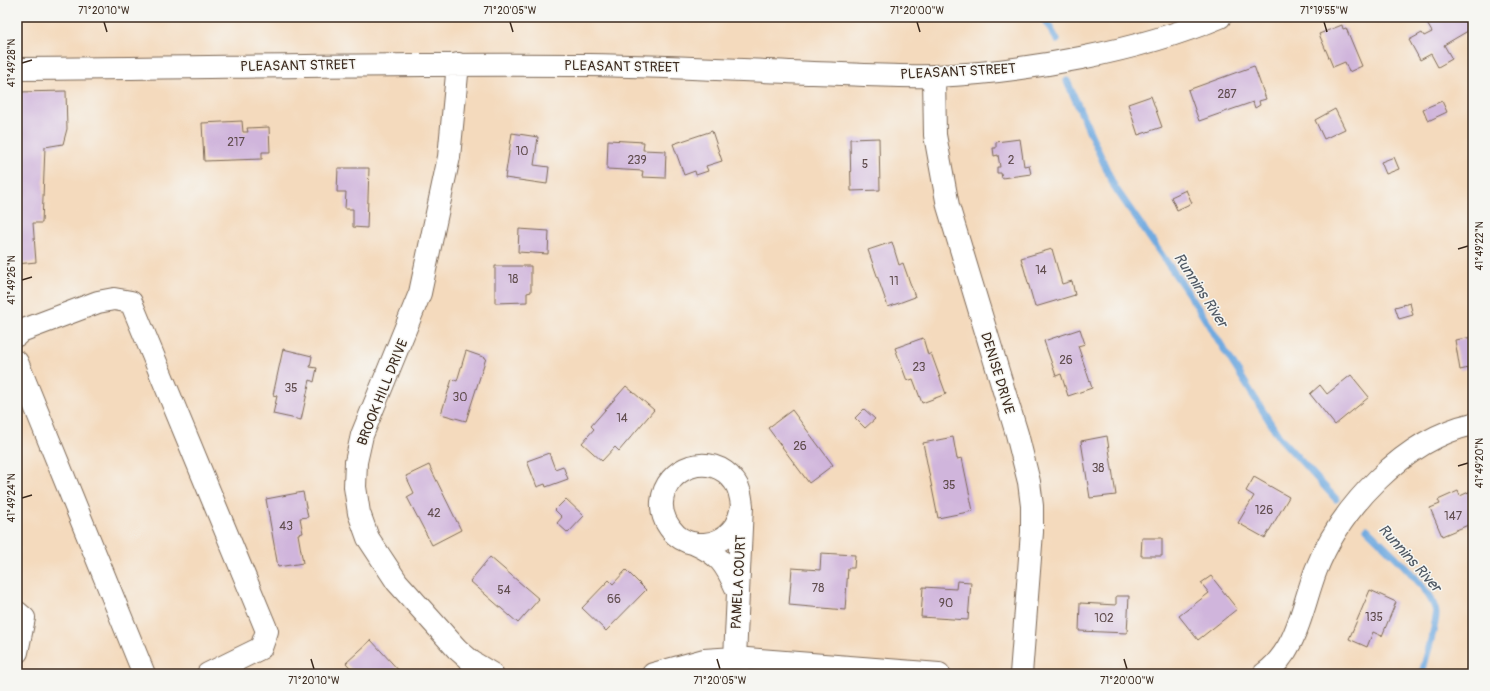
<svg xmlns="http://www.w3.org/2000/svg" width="1490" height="691" font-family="Pangolin,sans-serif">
<rect width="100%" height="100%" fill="#f6f6f2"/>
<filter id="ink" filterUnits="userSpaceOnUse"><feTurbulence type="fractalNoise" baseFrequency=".025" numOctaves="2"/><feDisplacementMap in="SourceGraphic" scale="8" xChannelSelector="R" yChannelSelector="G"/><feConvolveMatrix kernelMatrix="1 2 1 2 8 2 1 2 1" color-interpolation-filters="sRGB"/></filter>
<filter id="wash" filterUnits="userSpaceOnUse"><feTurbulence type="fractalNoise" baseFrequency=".012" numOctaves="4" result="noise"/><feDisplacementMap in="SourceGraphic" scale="16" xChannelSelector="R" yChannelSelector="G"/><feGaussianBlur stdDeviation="0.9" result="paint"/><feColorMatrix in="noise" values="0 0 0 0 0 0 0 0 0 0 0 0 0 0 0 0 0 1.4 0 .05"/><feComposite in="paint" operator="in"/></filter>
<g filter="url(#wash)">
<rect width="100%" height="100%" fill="#f4dabd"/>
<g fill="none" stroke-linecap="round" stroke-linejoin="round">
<path stroke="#71aae0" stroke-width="7" d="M1044,17L1057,40
M1067,81L1114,186L1193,300L1280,438L1336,499
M1367,529C1384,546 1435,591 1436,614C1436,628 1425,659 1422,674"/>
</g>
<g id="blocks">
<path fill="#d0b5dc" d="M1431,17H1473V28L1444,45L1452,59L1438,67L1431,54L1420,60L1409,40L1422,33L1424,36L1432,32L1425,20Z
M1342,25L1343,29L1346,28L1362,66L1349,72L1345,62L1333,67L1319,34Z
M1254,66L1266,99L1259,101L1260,105L1255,108L1253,102L1199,121L1188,90Z
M66,91L67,129L63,144L45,147L42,223H33L36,262L17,264V92Z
M1151,96L1162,127L1138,135L1128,104Z
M1442,101L1447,112L1428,121L1423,109Z
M1335,109L1345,129L1324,139L1315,120Z
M242,121L243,132H248L247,128L269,127L270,152H262V159L204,161L202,123Z
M712,131L722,161L706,166L708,171L696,175L695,171L684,175L673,144Z
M512,133L538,137L534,165L549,167L547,184L505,178Z
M879,138L880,190L851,191L850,139Z
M1020,139L1024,166L1029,165L1031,174L1002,178L1001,173H997V167H1000L998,155L994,156L993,148H996V142Z
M608,140L644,142L643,150L666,151L665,178L642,177L643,171L607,169Z
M1394,157L1399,169L1386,174L1381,162Z
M338,168H369L367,228L353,227V209H345L346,192H337Z
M1186,190L1192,203L1177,210L1171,197Z
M519,229L549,231L548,254L518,252Z
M892,242L899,265L903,263L915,297L888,307L868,250Z
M1052,249L1062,284L1072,281L1075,295L1035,307L1021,258Z
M495,266H531V292L527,293V302L495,303Z
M1410,303L1413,315L1399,319L1395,307Z
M1080,329L1085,344L1078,346L1092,388L1068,396L1061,374L1056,376L1044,341Z
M1473,337V367L1460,370L1455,340Z
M923,338L928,355L931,353L946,394L922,403L913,379L907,381L895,348Z
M283,349L312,356L310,367L317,368L314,382L310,380L301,420L273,414L277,396L273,395Z
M466,351L486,358L466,421L441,414L452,379L457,381Z
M1351,375L1369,397L1335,425L1310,394L1320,385L1327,394Z
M626,386L654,410L619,451L615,447L602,461L582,443L594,429L591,426Z
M864,409L875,419L865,428L855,418Z
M792,410L833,465L809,483L768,428Z
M1107,436L1116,495L1090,498L1081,441Z
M953,437L957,459L962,458L973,511L938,518L923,443Z
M549,453L555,469L563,466L568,479L546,487L545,484L537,487L527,461Z
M429,465L461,530L432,545L407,497L414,493L406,476Z
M1254,477L1289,497L1265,538L1238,523L1254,496L1246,491Z
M1473,490V523L1442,536L1430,508L1440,504L1438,500L1458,491L1460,496Z
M303,492L308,517L300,518L303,533L298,534L303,563L278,567L266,499Z
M566,499L584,516L568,533L557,523L562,517L555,510Z
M1142,538H1162V556H1141Z
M821,553L855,555L854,568H848L845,610L789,605L792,568L820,570Z
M490,557L539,599L518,623L470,581Z
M626,570L646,590L606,631L582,608L609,580L613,584Z
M1211,576L1237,609L1198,640L1179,616L1209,593L1201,583Z
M957,581L971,582L968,620L921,617L923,587L956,589Z
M1370,590L1396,602L1382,636L1373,632L1367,647L1349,639Z
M1116,596H1129L1127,633L1079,631L1080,603L1116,605Z
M371,640L402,674H356L346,663Z"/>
</g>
</g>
<g filter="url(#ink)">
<use href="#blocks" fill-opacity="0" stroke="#7c6856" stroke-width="1"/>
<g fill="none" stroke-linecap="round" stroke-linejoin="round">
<g stroke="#7c6856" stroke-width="24">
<path id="minor" d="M458,64L449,157L420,293L362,435L356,462L355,487L359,513L368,538L397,582L457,649L472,662L492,674
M17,69C208,68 398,63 589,65C664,66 738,70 813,73C854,74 895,77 935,76C1025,72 1137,52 1220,17
M934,76L935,135L948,206L1017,434L1029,482L1032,506V532L1021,674
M17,335L21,331L98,302L114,299L131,302L267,631L261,648L208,674
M17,362L144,674
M693,543C720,555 725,563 737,590
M17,612L24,618L17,652
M735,658L742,506C741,497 740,488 734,481C711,450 665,467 662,502C661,515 667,526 676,535C691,548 718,547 731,531C738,524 740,516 742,506
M653,674L704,660L735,658L939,674
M1264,674C1298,650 1302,606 1316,570C1341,507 1405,439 1473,424"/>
</g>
<use href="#minor" stroke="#fff" stroke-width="22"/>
</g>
</g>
<path fill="none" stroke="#3b2a1e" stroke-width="1.5" d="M104,22L107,32M510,22L513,32M917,22L920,32M1324,22L1327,32M22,63L32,60M1458,249L1468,246M22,280L32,277M1458,466L1468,463M22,498L32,495M311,659L314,669M717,659L720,669M1124,659L1127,669"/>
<g text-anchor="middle" stroke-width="3" stroke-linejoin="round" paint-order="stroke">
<g font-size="12" fill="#604d4e">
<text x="1227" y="98">287</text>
<text x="236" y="146">217</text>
<text x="522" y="155">10</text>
<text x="637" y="164">239</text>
<text x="1011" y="164">2</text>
<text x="865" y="168">5</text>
<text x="1041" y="274">14</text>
<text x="513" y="283">18</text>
<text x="894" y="285">11</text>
<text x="1066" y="364">26</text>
<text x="919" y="371">23</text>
<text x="291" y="392">35</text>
<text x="460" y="401">30</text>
<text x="622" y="422">14</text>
<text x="800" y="450">26</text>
<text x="1098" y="472">38</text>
<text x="949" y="489">35</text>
<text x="1264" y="514">126</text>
<text x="434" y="517">42</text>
<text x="1453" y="520">147</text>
<text x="286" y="530">43</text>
<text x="818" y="592">78</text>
<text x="504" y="594">54</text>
<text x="614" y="603">66</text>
<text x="946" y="607">90</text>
<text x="1374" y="621">135</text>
<text x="1104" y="622">102</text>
</g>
<g font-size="14" fill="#3b2a1e" stroke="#f6f6f2">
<text transform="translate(298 65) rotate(-1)" y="5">PLEASANT STREET</text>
<text transform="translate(622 66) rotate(1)" y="5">PLEASANT STREET</text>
<text transform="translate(958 71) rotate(-3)" y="5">PLEASANT STREET</text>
<text transform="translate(998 373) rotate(73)" y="5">DENISE DRIVE</text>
<text transform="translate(382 392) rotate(-68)" y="5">BROOK HILL DRIVE</text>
<text transform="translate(738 582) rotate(-87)" y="5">PAMELA COURT</text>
</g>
<g font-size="15" font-style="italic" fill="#4e5762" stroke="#f6f6f2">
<text transform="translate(1201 290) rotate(57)" y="5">Runnins River</text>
<text transform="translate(1410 558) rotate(48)" y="5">Runnins River</text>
</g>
</g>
<rect width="1490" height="691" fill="none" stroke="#f6f6f2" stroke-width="44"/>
<rect x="22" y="22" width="1446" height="647" fill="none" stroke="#3b2a1e" stroke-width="1.5"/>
<g font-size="10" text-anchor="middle" fill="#3b2a1e">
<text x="104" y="14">71°20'10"W</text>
<text x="510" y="14">71°20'05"W</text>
<text x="917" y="14">71°20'00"W</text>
<text x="1324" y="14">71°19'55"W</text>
<text transform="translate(11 63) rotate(-90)" y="4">41°49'28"N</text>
<text transform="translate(1479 246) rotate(-90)" y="4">41°49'22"N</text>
<text transform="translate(11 280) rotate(-90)" y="4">41°49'26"N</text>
<text transform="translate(1479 463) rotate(-90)" y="4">41°49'20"N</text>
<text transform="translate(11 498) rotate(-90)" y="4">41°49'24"N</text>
<text x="314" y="684">71°20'10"W</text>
<text x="720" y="684">71°20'05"W</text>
<text x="1127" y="684">71°20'00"W</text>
</g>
</svg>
